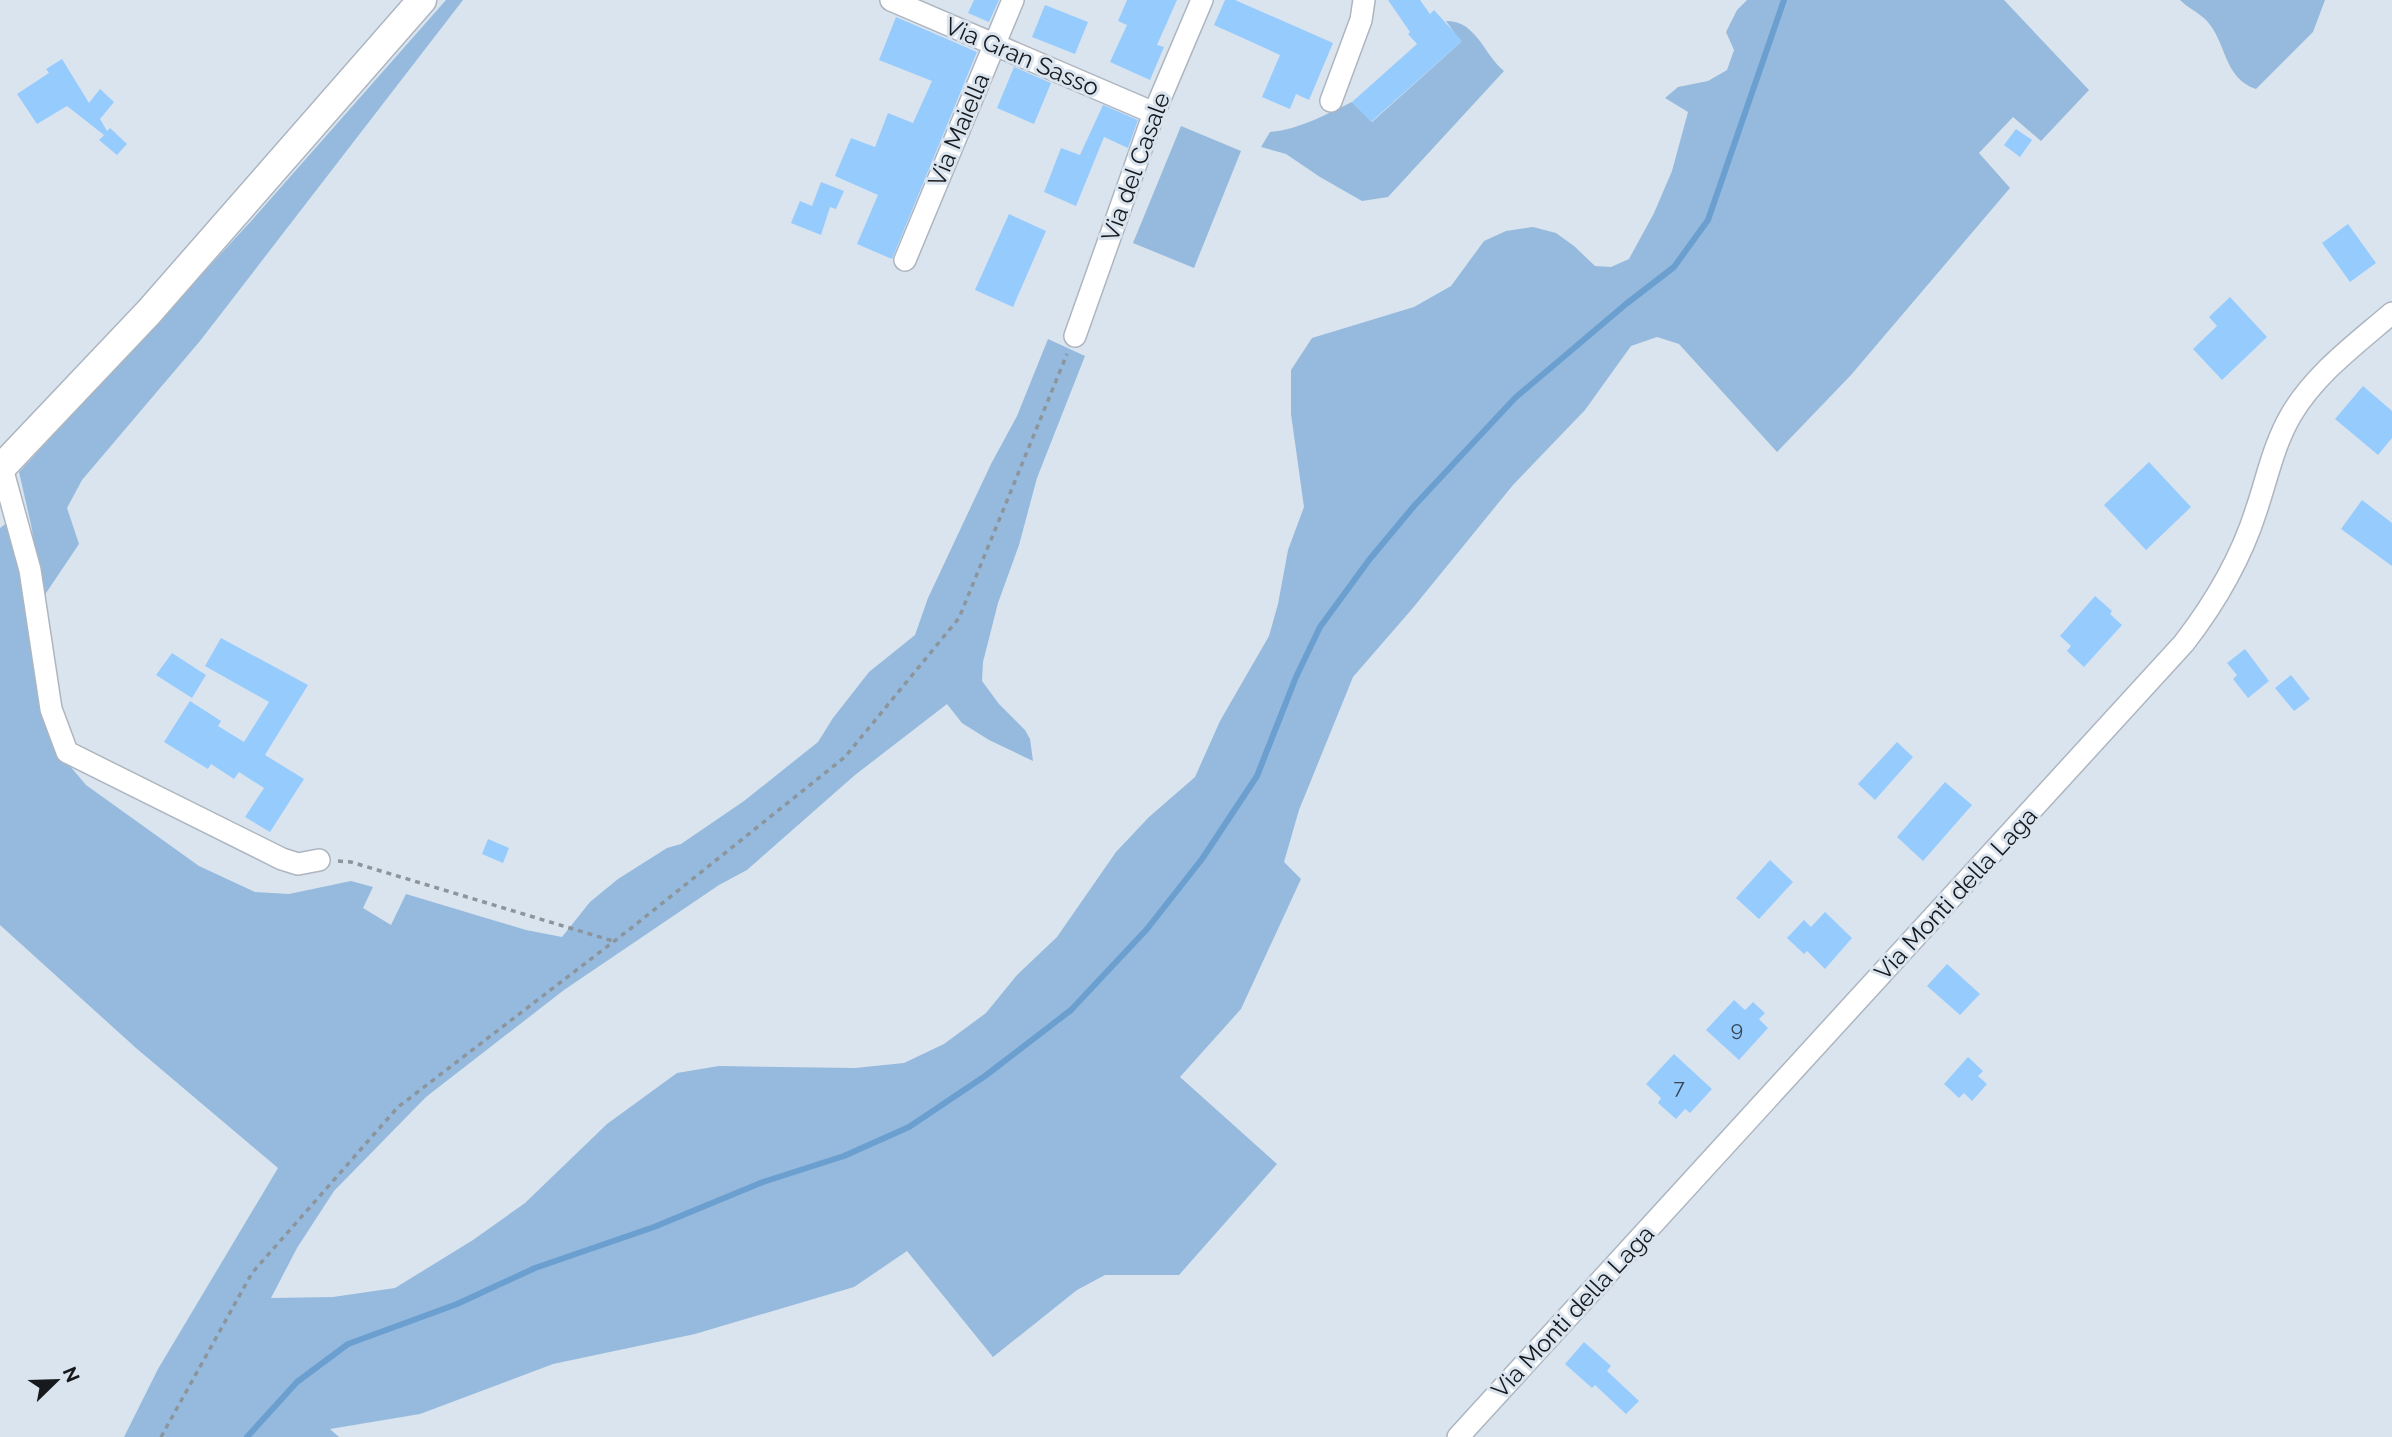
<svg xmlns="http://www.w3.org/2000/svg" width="2392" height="1437" font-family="Raleway,sans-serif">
<rect width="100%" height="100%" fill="#dae4ee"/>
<path fill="#95bade" d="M446,0H463L200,341L82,480L67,508L79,544L40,602L32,529L19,472L253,219Z
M1747,0H2004L2089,90L2041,141L2013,117L1979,153L2010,188L1851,375L1777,452L1679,344L1657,337L1631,346L1585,410L1513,485L1412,609L1353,677L1299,810L1284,862L1301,879L1241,1009L1180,1077L1277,1164L1179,1275H1105L1077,1290L993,1357L907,1251L854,1287L695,1334L553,1364L420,1414L330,1429L339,1437H124L158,1369L278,1168L136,1048L0,925V528L12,519L53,746L86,785L199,866L255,892L289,894L351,881L373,887L363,908L391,925L406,894L526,930L562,937L590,902L618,879L667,848L681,844L744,801L818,742L833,718L869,672L915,635L928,598L991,464L1017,416L1048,339L1085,356L1037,478L1019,545L998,603L983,662L982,681L999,704L1025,730L1030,739L1033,761L989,740L962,723L947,704L855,775L747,870L719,885L564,990L426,1097L334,1191L297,1248L271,1298L333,1297L395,1288L473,1240L525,1203L607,1124L677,1073L719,1066L855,1068L904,1063L944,1044L986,1013L1017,975L1057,937L1116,852L1149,817L1195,777L1220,721L1269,636L1278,604L1288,550L1304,507L1291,414V370L1312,338L1414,307L1451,286L1484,241L1506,231L1533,227L1556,233L1574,246L1595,266L1611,267L1629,259L1654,213L1672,171L1688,112L1665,98L1678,87L1708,81L1727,70L1734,50L1726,32L1737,10Z
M2180,0H2325L2313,32L2256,89C2223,78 2227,42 2206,20C2198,12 2188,8 2180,0Z
M1446,21C1476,20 1484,55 1504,71L1388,197L1362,201L1320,177L1286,154L1261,147L1270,132C1301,129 1324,115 1352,102L1372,122L1461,42Z
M1181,126L1241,151L1194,268L1133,243Z"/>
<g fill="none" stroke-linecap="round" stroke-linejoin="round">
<path stroke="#6b9fcf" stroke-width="6" d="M247,1437L297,1382L348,1344L457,1304L535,1268L654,1227L763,1182L844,1156L909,1127L985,1076L1071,1010L1147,929L1202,859L1257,776L1296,677L1320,627L1369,560L1414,506L1515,398L1626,304L1674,267L1708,220L1784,0"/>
</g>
<path fill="#96cbfe" d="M974,0H999L989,22L968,13Z
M1127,0H1177L1157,45L1164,47L1150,80L1110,62L1127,25L1118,21Z
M1225,0H1235L1333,43L1309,100L1296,94L1290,109L1262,97L1280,55L1214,25Z
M1388,0H1420L1430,14L1434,10L1462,41L1371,122L1352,102L1417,44L1408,34L1410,32Z
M1045,5L1088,22L1075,54L1032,37Z
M896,17L977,52L892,259L857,244L878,195L835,176L851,138L875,147L888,113L913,123L932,81L879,60Z
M62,59L89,103L100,89L114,102L100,119L107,131L110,128L127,144L117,155L99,140L104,135L67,106L37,124L17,94L49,73L46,69Z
M1014,67L1051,83L1034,124L997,108Z
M1103,105L1138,120L1128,148L1104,137L1076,206L1044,192L1061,148L1080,155Z
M2016,129L2032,140L2020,157L2004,145Z
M821,182L844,191L836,209L830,207L821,235L791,223L800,201L812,206Z
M1009,214L1046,231L1013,307L975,290Z
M2348,224L2376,263L2350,282L2322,243Z
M2230,297L2267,337L2222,380L2193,349L2217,326L2209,317Z
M2363,386L2392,411V438L2378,455L2335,419Z
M2149,462L2191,507L2146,550L2104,505Z
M2362,500L2392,523V566L2341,529Z
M2095,596L2112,611L2110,614L2122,625L2084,667L2067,651L2071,646L2060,636Z
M221,638L308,685L265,755L304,779L270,832L245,817L264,788L239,772L234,779L211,764L208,769L164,742L190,701L221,721L218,726L244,742L269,702L205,666Z
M2245,649L2269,681L2248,698L2233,679L2237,675L2227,663Z
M172,653L206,675L192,698L156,675Z
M2291,675L2310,699L2294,711L2275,688Z
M1897,742L1913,757L1875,800L1858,784Z
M1945,782L1972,805L1923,861L1897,837Z
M488,839L509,848L503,863L482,854Z
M1770,860L1793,882L1759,919L1736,898Z
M1825,912L1852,938L1825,969L1807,951L1804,954L1787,938L1804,920L1811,927Z
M1947,964L1980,994L1960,1015L1927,986Z
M1734,1000L1745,1010L1753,1002L1765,1013L1759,1019L1768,1028L1739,1060L1706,1030Z
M1674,1054L1712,1089L1690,1113L1685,1109L1676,1119L1658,1103L1661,1098L1646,1084Z
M1968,1057L1983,1071L1978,1076L1987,1084L1972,1101L1964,1093L1959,1098L1944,1084Z
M1584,1342L1611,1366L1607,1371L1639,1401L1626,1414L1595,1385L1592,1388L1565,1364Z"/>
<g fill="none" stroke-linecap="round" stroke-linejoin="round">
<g stroke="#adb6c0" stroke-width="24">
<path id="minor" d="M891,0L1154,113
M1331,101L1361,20L1364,0
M905,260L1013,0
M1075,336L1154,113L1202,0
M2,468L30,570L51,709L67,752L282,859L298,864L319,860
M1458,1437L2184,643C2214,604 2241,558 2256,511C2267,479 2273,446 2291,415C2315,374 2356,344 2392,313"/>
</g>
<g stroke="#adb6c0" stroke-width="31">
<path id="major" d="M0,469L149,312L422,0"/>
</g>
<path stroke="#8d959c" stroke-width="3.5" stroke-dasharray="5 5" stroke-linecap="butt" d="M338,861L351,862L613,941
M161,1437L252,1273L398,1107L630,929L845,757L959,618L1067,354"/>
<use href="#minor" stroke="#fff" stroke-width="21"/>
<use href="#major" stroke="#fff" stroke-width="28"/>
</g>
<g text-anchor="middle" stroke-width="6" stroke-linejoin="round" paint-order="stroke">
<g font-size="21" fill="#364655">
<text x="1737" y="1036">9</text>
<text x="1679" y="1094">7</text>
</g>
<g font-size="24" fill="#16191d" stroke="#dae4ee">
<text transform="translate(1022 57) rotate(23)" y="8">Via Gran Sasso</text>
<text transform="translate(959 130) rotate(-67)" y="8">Via Maiella</text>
<text transform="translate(1136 167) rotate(-70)" y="8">Via del Casale</text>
<text transform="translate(1956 894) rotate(-47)" y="8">Via Monti della Laga</text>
<text transform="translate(1573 1312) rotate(-47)" y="8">Via Monti della Laga</text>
</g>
</g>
<g transform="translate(56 1381) rotate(67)" stroke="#dae4ee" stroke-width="5" paint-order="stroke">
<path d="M0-5L12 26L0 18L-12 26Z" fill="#16191d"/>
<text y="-10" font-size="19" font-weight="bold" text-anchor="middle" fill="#16191d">N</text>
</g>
</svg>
